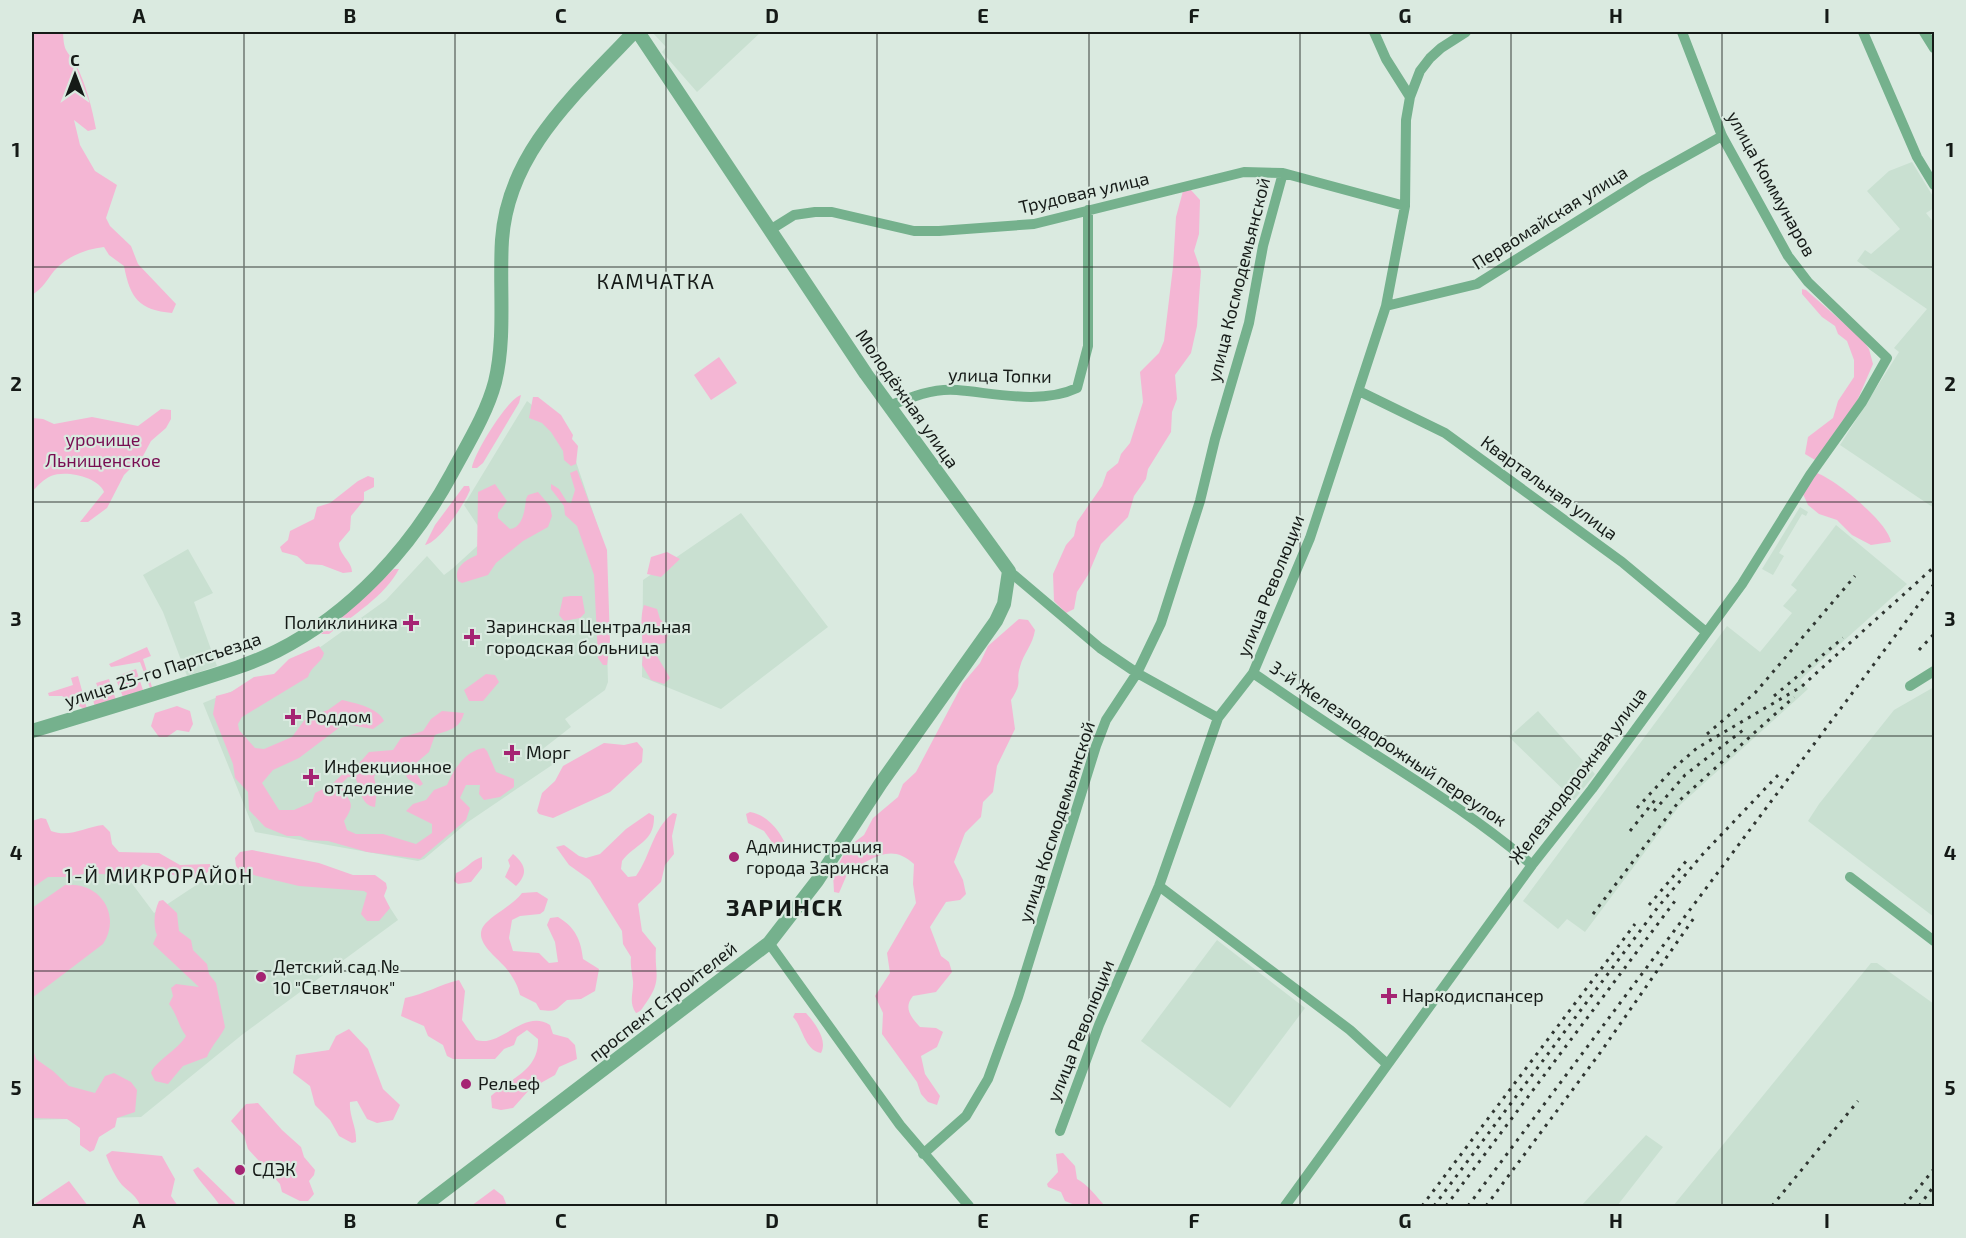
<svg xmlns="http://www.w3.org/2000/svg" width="1966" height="1238" font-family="'Exo 2',sans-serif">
<rect width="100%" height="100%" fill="#daeae0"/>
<path fill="#c9e0d1" d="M652,32H761L697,92L662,52L666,47Z
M1912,162L1934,198V208L1926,213L1934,223V508L1840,445L1899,352L1894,348L1927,309L1857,261L1865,250L1871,254L1900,229L1867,191L1889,171Z
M527,401L566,432L604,545L608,682L605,690L565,719L571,727L544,748L555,763L468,822L424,859L418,861L255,832L203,703L287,669L319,648L386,600L427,556L444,575L452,569L486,538L464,505Z
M1800,507L1808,512L1806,516L1802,514L1779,553L1784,556L1773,575L1762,569Z
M741,513L828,627L721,709L642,677L643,580Z
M1836,525L1907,584L1800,680L1808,689L1680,805L1585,932L1567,919L1558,929L1523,901L1727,626L1760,652L1792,613L1783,606L1797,590L1791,585Z
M188,549L213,593L194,602L217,666L187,676L163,612L143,575Z
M1934,687V917L1808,821L1819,804L1894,710Z
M1538,711L1595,774L1574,800L1509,737Z
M32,841L101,842L154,913L216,872L372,880L398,920L243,1034L141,1117L32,1120Z
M1217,940L1305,1008L1230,1108L1141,1041Z
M1871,963H1877L1934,1004V1206H1673Z
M1646,1135L1663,1147L1617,1206H1581Z"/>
<path fill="#f4b6d4" d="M32,32H63C64,53 66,48 76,65C86,84 92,108 96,129L88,131L74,120L80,145L95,171L117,185L106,218L110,226L131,246L138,264L176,304L172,313C139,310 130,298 124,266L109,255L104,247C86,249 67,256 54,271C47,280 42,289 32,295Z
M1191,190L1200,200L1199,234L1194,251L1201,271L1197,326L1191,353L1175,375L1177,399L1172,412L1171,432L1148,469L1146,479L1134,496L1128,517L1101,544L1088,575L1077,592L1074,609L1066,613L1054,601L1053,574L1066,545L1074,536L1077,522L1102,486L1107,472L1118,463L1121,454L1130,443L1143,402L1140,372L1159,353L1164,341L1173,267L1176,217L1183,191Z
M1802,289L1806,290L1862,339L1869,349L1873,364L1857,401L1815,460L1805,454L1808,437L1833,418L1838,401L1854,377V360L1847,341L1838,334L1835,326L1822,317L1802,294Z
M719,357L737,383L711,400L694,375Z
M521,395L519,403L483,463L477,468H472C473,455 508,398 521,395Z
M533,397H538L561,415L573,435L572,439L578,446L576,464L571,466L564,460L563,451L551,432L542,423L529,418Z
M161,409L171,410V419L166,428L151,441L143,456L124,475L107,508L88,522H80L104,492C98,477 66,470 51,476C44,479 37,486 32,492V418L43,419L54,424L92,417L138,426Z
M577,470L607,550L610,642L607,665H603L598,658L594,575L577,526L565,515L564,506L551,489V484L559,489L567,502L571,503L575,490L570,473Z
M1817,473C1836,480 1888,522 1891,542L1871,545L1852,535L1837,520L1819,514L1808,505L1803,494Z
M368,476L374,478V487L364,492V500L351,516L350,530L339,543C339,555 352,561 352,572L343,573L322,565L306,564L297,556L282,552L280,547L288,540L290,531L314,519L317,507L330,503L358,481Z
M495,484L507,501L498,513V518L510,529C523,528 525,509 526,499L528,495L538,492L550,506L552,516L548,527L523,541L496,563L488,575L462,583L458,581C453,567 466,560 477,555L478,492Z
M464,486H469L470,490C465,503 440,542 425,545L435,525Z
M667,552L680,559L661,577L647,574L651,557Z
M394,569H399C385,596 352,616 329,634H321Z
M571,596H582L585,613L580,618L564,621L559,615L563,597Z
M644,605L657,609L660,619L669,628L666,643L658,644L654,651L670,678L664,684L651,680L642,665C645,647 638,621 644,605Z
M1019,619L1028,620L1035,630C1033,645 1023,654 1020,667C1015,682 1024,680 1011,700L1015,729L997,766L993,792L983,802L981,817L965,833L954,862L963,880L966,894L960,900L946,902L930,927L941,956L949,962L952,972L936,992L913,996C903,1008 911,1017 920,1027L936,1028L943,1032L937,1047L921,1056L925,1074L940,1096L937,1105L928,1102L921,1094L917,1082L882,1034L883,1013L875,996L890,973L887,953L916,903L913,884L914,864C891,842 871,859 848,872L839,893L834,892L833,874L848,847L864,835L873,818L898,797L903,784L916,772L963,683L980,663L988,646Z
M319,646L324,653C322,663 311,666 308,677L242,717L238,724L239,730L255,748L264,749L292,737L306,718L328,710L342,700C355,703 379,708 384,721L373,729L344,724L299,758L273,770L262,783L279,810H294L312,802L315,793L331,785L345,772L354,769L369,752L393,750L401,738L423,731L431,719L442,711L464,713C460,729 449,730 435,735L429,752L416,763V773L423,784L420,786L408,779L399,764L378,770L374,777L377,790L375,807C360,805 361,789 355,777H348L342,783C345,802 359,799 344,821L347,830L356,834H383L416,844L432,833V824L406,811L413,804L426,800L434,790L447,785C454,769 465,751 484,748L487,751L496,772L514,779V787L500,797L484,800L479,794L480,785H466L460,798L470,808L466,820L420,859L367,852L328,841L308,840L300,836H287L265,827L249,810L248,792L235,778L233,764L213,714L216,696L231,692L254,677L274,674L289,659Z
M147,647L151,656L143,659L152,687L150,688L140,662L111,667L109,664Z
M136,669L143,690L123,697L115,677Z
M486,674L495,675L499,682L483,701H469L464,690Z
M78,676L87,709H84L62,696H49L48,693L73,685L71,678Z
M109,679L116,700L95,707L91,693L99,690L96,683Z
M177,706L190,711L193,724L189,732L177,730L167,737H159L151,726L155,713Z
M637,742L643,749L642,762L610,792L553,818L539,814L537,811L542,793L555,781L563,766L604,743L624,745Z
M750,812C767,814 784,835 787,850L779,852L764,831L748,823L746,814Z
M649,813L654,816C655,842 635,844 622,861L621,869L628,877L636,876C651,855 652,830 673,813L677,814L672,836L674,854L665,865L661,882L638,904L642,931L656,948C654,974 663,979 646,1003C642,1008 642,1011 636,1013C628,1002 634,992 633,981C632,972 630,966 631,957L623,944L622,931L590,880L569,865L556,847L564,845L579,856L586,858L600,854L626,829Z
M41,818L46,819L51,831C70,838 85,827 103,825L110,832L112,844L119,852L159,853L180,865L210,864L211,869C192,889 164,870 143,864L128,876L89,873L67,877H48L32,888V821Z
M252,850L319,863L353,875H375L386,883L387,888L384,896L390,908L379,921H367L361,914L367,893L364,891L299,886L241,872L236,866L235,858L240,852Z
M513,854C525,864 529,873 516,886L505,877L510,866L508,860Z
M482,857V868L471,882L458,884L454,881L456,873C467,869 471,860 482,857Z
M65,885C100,881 122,915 103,944L32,998V908Z
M537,892L548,899L544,911L540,914L520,916L512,920L509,938L513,951L539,953L549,963L558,962L555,942L547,925L550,918L558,917C575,927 581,940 583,959L599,969L595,991L581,999L567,1000C554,1010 559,1012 540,1010L536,1003L520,995C518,985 512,975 505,967C497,957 471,940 485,924C496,912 512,906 522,893Z
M163,900L177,913L179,931L191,940L193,950L207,964L209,974L216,983L225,1027C223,1034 211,1046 207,1057L183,1066L168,1084L155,1081L151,1073C155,1061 178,1050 186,1036C178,1025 177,1014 169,1004L173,996L171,988L176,984L199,987L153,944L157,935C153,926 154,911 159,901Z
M459,980L465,991L462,1020L476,1040C501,1048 524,1008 550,1025L553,1034L568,1038L575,1045L577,1059L559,1067L555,1075L530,1089L513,1108L501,1110L492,1108L491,1096C511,1077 539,1071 538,1039L527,1030L517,1037L514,1045L504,1049L495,1059H453L447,1056L443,1045L428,1036L424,1026L401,1016L405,998C425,994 439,985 459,980Z
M795,1013H806C815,1023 828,1040 821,1053C804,1050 803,1027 793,1017Z
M349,1029L368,1049L383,1089L400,1105L393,1120L377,1123L367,1119L357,1101L350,1102C349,1117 357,1127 356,1142L352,1143L339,1136L330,1120L315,1105L310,1086L293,1073L296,1055L329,1050L336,1036Z
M32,1047L36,1059L53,1071L69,1086L95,1093L105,1076L114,1073L131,1082L137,1090L135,1112L117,1118L115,1127L99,1137L94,1150L90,1152L80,1145V1128L67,1119L32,1118Z
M258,1103L282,1130L301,1147L304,1157L315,1170L314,1175L309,1181L314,1194L308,1201H300L282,1192L280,1184L248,1149L244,1136L231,1121L246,1104Z
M112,1151L162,1156L175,1179L171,1196L178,1206H140C138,1197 129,1192 122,1185C116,1178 109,1164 106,1155Z
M1063,1153L1075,1166L1077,1179C1087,1184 1097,1197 1105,1206L1075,1205L1065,1201L1061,1192L1048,1187L1047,1184L1058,1172L1056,1154Z
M198,1167L234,1202L237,1206H220C213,1194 199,1182 193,1170Z
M69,1181L88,1206H32Z
M494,1189L503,1196L507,1206H471Z"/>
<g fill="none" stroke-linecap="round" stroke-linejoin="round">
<path stroke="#75b18d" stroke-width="10" d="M1374,32L1386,59L1410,97
M1863,32L1917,157L1934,185
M1924,32L1934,48
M770,230L794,215L815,212H832L914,231H939L1034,224L1244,172L1283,173L1405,206
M1386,306L1477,284L1645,179L1722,136
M1359,391L1445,433L1622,562L1706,632
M889,406C911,397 933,388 957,390C994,393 1041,405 1077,388L1088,346V210
M1009,571L1100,648L1137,673L1218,718
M1253,673C1287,696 1321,720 1356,742C1418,782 1476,817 1532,865
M1910,686L1934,671
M1850,877L1934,941
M1159,886L1350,1030L1387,1064
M769,943L900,1125L969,1206
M1060,1131L1099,1025L1159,886L1218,718L1253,673L1310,538L1386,306L1405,206L1406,120L1410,97L1420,71L1430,58L1441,48L1466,32
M923,1154L966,1116L988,1079L1018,997L1096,746L1106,720L1137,673L1161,623L1200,501L1215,439L1249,323L1263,246L1283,173
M1285,1206L1532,865L1592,789L1742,584L1810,475L1862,402L1887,358L1808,282L1788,256L1722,136L1682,32"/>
<path stroke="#75b18d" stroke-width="14" d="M32,731C82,716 132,701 182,685C214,675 247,666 277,651C352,613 412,547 452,473C467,445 487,413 495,382C506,337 499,286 502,240C508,151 577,93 634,32
M424,1206L769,943L817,881L881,783L996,621L1004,604L1009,571L866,374L638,32"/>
<path stroke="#303632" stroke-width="3" stroke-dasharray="3 6" stroke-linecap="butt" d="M1919,650L1934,634
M1774,696L1843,638
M1707,734L1755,693L1855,576
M1637,808L1673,769L1697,748L1801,687L1934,567
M1654,811L1685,775L1747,727
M1630,831L1655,800
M1649,905L1688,859
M1593,914L1680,800L1794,697
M1422,1206L1635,924
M1434,1206L1658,907L1702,855L1781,772
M1446,1206L1678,897
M1468,1206L1934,584
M1486,1206L1600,1053L1696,915
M1772,1206L1858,1101
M1904,1206L1934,1169
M1919,1206L1934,1186"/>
</g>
<path fill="none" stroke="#151a17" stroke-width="1.5" stroke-opacity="0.55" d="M244,32V1206M455,32V1206M666,32V1206M877,32V1206M1089,32V1206M1300,32V1206M1511,32V1206M1722,32V1206M32,267H1934M32,502H1934M32,736H1934M32,971H1934"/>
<g fill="#a52473" stroke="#daeae0" stroke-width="2">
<path d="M408 614h6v6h6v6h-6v6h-6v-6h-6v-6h6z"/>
<path d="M469 628h6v6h6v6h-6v6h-6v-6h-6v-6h6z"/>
<path d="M290 708h6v6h6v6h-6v6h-6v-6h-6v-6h6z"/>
<path d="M509 744h6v6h6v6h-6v6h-6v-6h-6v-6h6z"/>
<path d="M308 768h6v6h6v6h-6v6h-6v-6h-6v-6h6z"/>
<circle cx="734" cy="857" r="6"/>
<circle cx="261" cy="977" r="6"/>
<path d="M1386 987h6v6h6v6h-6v6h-6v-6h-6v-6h6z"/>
<circle cx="466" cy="1084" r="6"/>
<circle cx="240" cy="1170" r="6"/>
</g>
<g text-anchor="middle" stroke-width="4.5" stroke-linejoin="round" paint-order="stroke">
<g font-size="18" fill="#151a17" stroke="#daeae0">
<text transform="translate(1771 184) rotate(61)" y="6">улица Коммунаров</text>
<text transform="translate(1084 193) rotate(-13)" y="6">Трудовая улица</text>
<text transform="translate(1550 218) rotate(-32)" y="6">Первомайская улица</text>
<text transform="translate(1239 280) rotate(-76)" y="6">улица Космодемьянской</text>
<text transform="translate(1000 376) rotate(1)" y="6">улица Топки</text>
<text transform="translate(907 399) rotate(55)" y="6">Молодёжная улица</text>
<text transform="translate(1549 488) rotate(36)" y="6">Квартальная улица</text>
<text transform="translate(1271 586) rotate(-68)" y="6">улица Революции</text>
<text transform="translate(163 670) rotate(-18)" y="6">улица 25-го Партсъезда</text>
<text transform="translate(1388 744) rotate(34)" y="6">3-й Железнодорожный переулок</text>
<text transform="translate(1578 776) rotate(-53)" y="6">Железнодорожная улица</text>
<text transform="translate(1057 822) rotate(-72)" y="6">улица Космодемьянской</text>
<text transform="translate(663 1002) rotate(-38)" y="6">проспект Строителей</text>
<text transform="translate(1081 1031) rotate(-68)" y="6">улица Революции</text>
</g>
<g font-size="18" fill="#770c51" stroke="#daeae0">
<text x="103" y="446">урочище<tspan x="103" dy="21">Льнищенское</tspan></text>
</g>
<g font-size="18" fill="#151a17" stroke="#daeae0" text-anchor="start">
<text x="398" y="629" text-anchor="end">Поликлиника</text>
<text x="486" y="633">Заринская Центральная<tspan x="486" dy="21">городская больница</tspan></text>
<text x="306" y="723">Роддом</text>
<text x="526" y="759">Морг</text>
<text x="324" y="773">Инфекционное<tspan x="324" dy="21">отделение</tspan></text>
<text x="746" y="853">Администрация<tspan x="746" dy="21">города Заринска</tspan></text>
<text x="273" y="973">Детский сад №<tspan x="273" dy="21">10 "Светлячок"</tspan></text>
<text x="1402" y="1002">Наркодиспансер</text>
<text x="478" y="1090">Рельеф</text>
<text x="252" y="1176">СДЭК</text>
</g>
<g font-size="20" letter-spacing="1.5" fill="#151a17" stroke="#daeae0">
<text x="159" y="883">1-Й МИКРОРАЙОН</text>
</g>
<g font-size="21" letter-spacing="1.5" fill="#151a17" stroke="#daeae0">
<text x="656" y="289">КАМЧАТКА</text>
</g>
<g font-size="24" font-weight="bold" letter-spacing="1.5" fill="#151a17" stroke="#daeae0">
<text x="785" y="916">ЗАРИНСК</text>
</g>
</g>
<rect width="1966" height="1238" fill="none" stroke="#daeae0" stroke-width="66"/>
<g transform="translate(75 75)" stroke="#daeae0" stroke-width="4.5" paint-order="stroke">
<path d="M0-4.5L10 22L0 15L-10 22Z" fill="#151a17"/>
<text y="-9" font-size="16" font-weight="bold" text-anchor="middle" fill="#151a17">С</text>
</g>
<rect x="33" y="33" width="1900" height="1172" fill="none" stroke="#151a17" stroke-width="2"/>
<g font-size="20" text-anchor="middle" font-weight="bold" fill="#151a17">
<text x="139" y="23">A</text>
<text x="350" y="23">B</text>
<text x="561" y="23">C</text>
<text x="772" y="23">D</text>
<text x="983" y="23">E</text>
<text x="1194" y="23">F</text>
<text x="1405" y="23">G</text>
<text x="1616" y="23">H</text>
<text x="1827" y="23">I</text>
<text x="16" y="157">1</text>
<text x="1950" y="157">1</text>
<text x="16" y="391">2</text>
<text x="1950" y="391">2</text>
<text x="16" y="626">3</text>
<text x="1950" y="626">3</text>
<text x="16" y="860">4</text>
<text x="1950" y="860">4</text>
<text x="16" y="1095">5</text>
<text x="1950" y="1095">5</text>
<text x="139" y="1228">A</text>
<text x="350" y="1228">B</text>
<text x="561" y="1228">C</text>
<text x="772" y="1228">D</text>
<text x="983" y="1228">E</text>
<text x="1194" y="1228">F</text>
<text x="1405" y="1228">G</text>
<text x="1616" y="1228">H</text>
<text x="1827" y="1228">I</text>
</g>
</svg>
